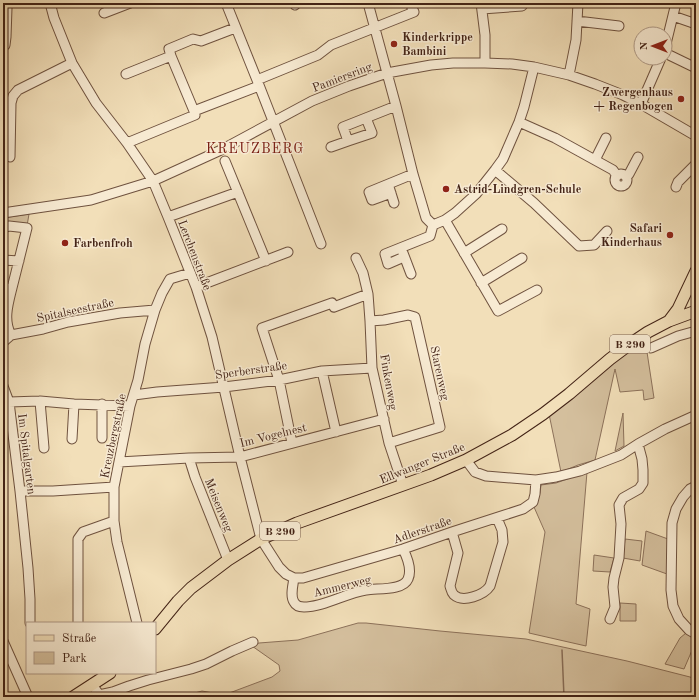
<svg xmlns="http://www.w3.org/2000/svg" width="699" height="700" font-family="'Old Standard TT',serif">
<rect width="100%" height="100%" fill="#f2dfb9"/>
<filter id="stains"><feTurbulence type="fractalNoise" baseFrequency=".005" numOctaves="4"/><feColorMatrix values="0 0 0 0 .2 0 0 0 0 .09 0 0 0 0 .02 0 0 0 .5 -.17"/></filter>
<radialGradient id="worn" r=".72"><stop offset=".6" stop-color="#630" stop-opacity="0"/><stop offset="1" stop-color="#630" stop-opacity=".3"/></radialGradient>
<path fill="#d4bf9d" stroke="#8c715a" d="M29,214L27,226H3V218Z
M645,339L654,398L644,400L643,390L620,392L615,369L595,460L578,465L561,472L549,414L607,368Z
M623,413L624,446L615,451Z
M587,472L576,604L590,609L586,646L529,633L545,532L534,507L540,493L541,485L556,483Z
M646,531L668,539L667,574L642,565Z
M625,539L642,541L640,561L623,558Z
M594,555L614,558L610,572L593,571Z
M620,603L636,604V621H620Z
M358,623H366L440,631L526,639L627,661L690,677L696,679V697H180L202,691L224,695L272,677L280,671L279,665L252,646L259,643L298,640Z
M686,633L696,639V641L684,669L665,664L680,638Z"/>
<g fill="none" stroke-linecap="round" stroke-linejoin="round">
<path stroke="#886d57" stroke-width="1.5" d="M562,650L564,697"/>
<g stroke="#6f523f" stroke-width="11">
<path id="minor" d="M50,3L54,18L72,63L96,103L127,143L153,181L168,217L196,287L212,337L240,457L261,539L279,567L286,574L294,578H303L403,549L452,532L523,509L533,502L535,494L536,480
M226,3L257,80L321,244
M294,3L295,5
M368,3L396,106L413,174L426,218L433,225L445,220L455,213L476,194L495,170L503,159L519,122L524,107L534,67
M481,3L485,35V63
M482,9L522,6
M104,13L130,3
M673,16L696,24
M577,21L619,26
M3,45H5L6,37L7,8
M665,48L676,3
M665,53L696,68
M171,56L194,111
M126,74L171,56L169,49L193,39L201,41L235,28
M569,75L576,40L578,3
M257,80L318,55L331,45L414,12L410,3
M641,104L661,58
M519,122L555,138L613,170L617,176
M348,141L372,133L366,118
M127,143L195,115L194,111L259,86
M331,147L348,141L343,127L396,106
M10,157L11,103L13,96L18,90L72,63
M595,160L606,138
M225,161L266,261
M495,170L534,203L579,246L594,245L607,231
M615 180a6 6 0 1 1 12 0a6 6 0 1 1-12 0Z
M626,177L629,174L638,157
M389,187L394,203
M676,187L678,182L696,164
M391,193L372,200L369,192L413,174
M3,213L91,200L153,181L221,150L312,101L349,86L387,73L431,65L453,63H485L512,64L534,67L569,75L595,84L623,95L641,104L696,136
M168,217L238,192
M445,220L498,311L537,290
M3,228L9,226L27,228L12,288L3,289
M403,253L411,274
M464,253L502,229
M404,257L388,264L385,254L430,236L433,225
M356,258L363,273L368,294L370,321L372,368L389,443L403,485
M3,260L19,261
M481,283L522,258
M196,287L288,252
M370,321L384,320L408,315L415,317L440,427L389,443
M11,335C3,320 8,304 12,288
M3,342L11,335L43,329L68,322L120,313L155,310
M651,348L678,336L696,331
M322,371L336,432
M3,386L9,402L20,491L28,568L30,599V623
M134,395L157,392L224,387L279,380L322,371L372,368
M40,401L44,448
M9,402L40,401L74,404L130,406
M102,404V438
M72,439L74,404
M292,443L279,380L262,328L332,303L334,307L368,294
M189,458L195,477L228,560
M466,460L475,472L486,476L536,480L556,477L580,471L621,455L638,444L665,429L696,415
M119,462L189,458L240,457L384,419
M696,486L690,489L683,497L676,509L672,523L671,590L673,606L679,619L689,630L696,634
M20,491H53L114,487
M452,532L458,553L450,586C451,589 451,592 454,595C463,603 484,595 490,586L503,542L502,530L497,518
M294,578C293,585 290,596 294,602C296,606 300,607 304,607C324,607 346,593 366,590C377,588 403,591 408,579C412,570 407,557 403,549
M610,619L615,607L613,587L614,578L619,558L621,524L619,505L623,498L639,489L643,483V470L642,459L638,444
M78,623V539L83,532L114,521
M137,623L117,542L114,521V487L130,406L138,380L145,344L155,310L162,293L170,279L190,273
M3,641L28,697
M92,684L99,695L113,692L129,686L148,680L191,669L206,664L232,651L253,642"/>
</g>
<g stroke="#432316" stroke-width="13">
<path id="major" d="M669,321L678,309L696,271
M155,629L178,601L191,588L228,560L261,539L297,523L431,475L466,460L512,435L543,414L569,394L610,359L630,344L648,332L669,321L696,311
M73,697L110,673"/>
</g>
<use href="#minor" stroke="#f7ead2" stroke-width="9"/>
<use href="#major" stroke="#f2dfb9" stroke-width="11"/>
</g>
<g fill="#8f2418" stroke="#f7ead2" stroke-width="1.5">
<circle cx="394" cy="44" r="4"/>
<circle cx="681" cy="99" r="4"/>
<circle cx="446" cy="189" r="4"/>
<circle cx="670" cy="235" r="4"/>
<circle cx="65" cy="243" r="4"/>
</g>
<g text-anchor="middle" stroke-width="3" stroke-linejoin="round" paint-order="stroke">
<g fill="#f7ead2" stroke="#795f4e" stroke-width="1">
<rect x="610" y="335" width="40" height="18" rx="3"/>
<rect x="260" y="522" width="40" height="18" rx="3"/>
</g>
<g font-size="11" font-weight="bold" fill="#432316">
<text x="630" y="348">B 290</text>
<text x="280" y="535">B 290</text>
</g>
<g font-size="12" font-weight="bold" fill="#432316" stroke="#f7ead2" text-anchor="start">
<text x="402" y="41">Kinderkrippe<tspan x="402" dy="14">Bambini</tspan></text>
<text x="673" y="96" text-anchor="end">Zwergenhaus<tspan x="673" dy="14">+ Regenbogen</tspan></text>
<text x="454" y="193">Astrid-Lindgren-Schule</text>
<text x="662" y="232" text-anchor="end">Safari<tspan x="662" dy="14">Kinderhaus</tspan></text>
<text x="73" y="247">Farbenfroh</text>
</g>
<g font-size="12" fill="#432316" stroke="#f7ead2">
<text transform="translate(342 77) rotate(-21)" y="4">Pamiersring</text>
<text transform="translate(195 255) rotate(69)" y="4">Lerchenstraße</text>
<text transform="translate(75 310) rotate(-12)" y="4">Spitalseestraße</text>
<text transform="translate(251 370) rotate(-8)" y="4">Sperberstraße</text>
<text transform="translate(440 373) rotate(78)" y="4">Starenweg</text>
<text transform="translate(389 382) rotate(80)" y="4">Finkenweg</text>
<text transform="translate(273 435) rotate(-14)" y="4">Im Vogelnest</text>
<text transform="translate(113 436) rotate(-78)" y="4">Kreuzbergstraße</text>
<text transform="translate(27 454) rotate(83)" y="4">Im Spitalgarten</text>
<text transform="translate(422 463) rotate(-22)" y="4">Ellwanger Straße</text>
<text transform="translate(219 505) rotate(68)" y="4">Meisenweg</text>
<text transform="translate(422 530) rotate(-19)" y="4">Adlerstraße</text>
<text transform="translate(342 586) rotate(-14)" y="4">Ammerweg</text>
</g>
<g font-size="14" letter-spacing="1" fill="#7a1f14" stroke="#f7ead2">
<text x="255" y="153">KREUZBERG</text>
</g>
</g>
<rect width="699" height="700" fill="none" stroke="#f2dfb9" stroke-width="16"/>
<rect x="4" y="4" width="691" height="692" fill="none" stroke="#432316" stroke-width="2"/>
<rect x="8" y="8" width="683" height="684" fill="none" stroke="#432316"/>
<rect x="26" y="622" width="130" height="52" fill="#f7ead2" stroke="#af9a87"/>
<rect x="34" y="635" width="20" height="6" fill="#f2dfb9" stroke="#af9a87"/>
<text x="62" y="642" font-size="12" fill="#432316">Straße</text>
<rect x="34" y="652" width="20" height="12" fill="#d4bf9d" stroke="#af9a87"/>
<text x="62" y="662" font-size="12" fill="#432316">Park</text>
<g transform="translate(653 46) rotate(270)"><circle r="19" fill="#f7ead2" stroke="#af9a87"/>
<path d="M0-3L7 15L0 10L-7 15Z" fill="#8f2418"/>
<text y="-6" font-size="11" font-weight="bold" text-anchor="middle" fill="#432316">N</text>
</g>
<rect width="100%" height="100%" filter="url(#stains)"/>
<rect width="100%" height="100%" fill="url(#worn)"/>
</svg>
